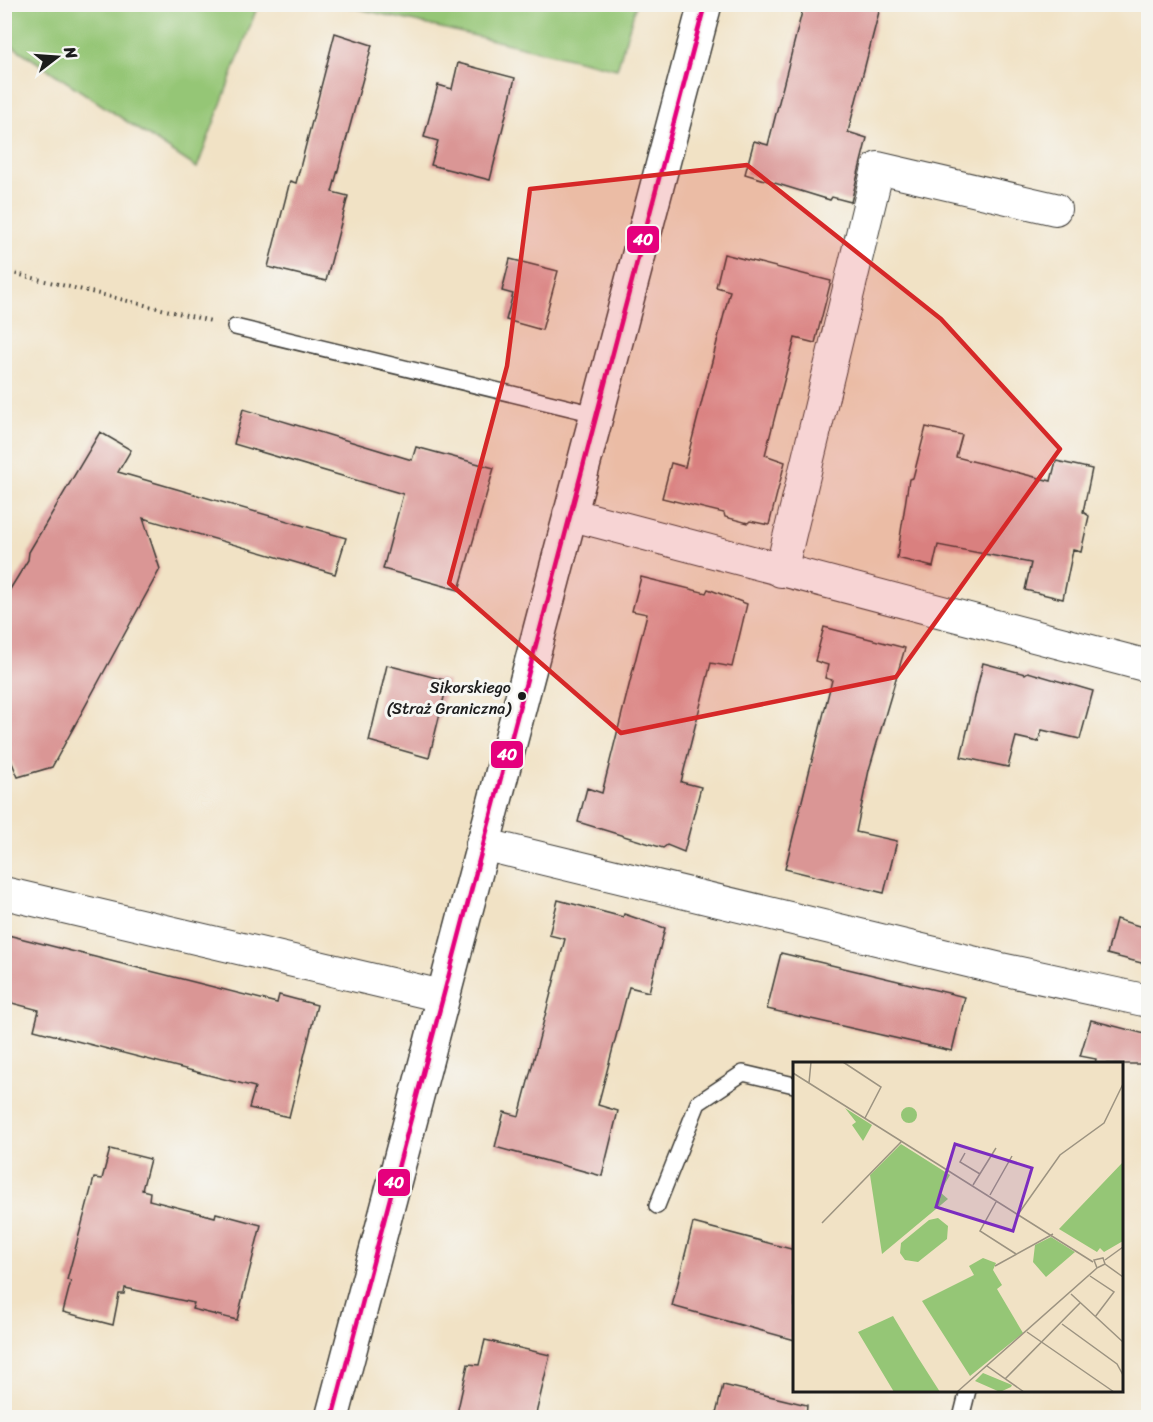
<svg xmlns="http://www.w3.org/2000/svg" width="1153" height="1422" font-family="Sriracha,sans-serif">
<rect width="100%" height="100%" fill="#f6f6f2"/>
<filter id="ink" filterUnits="userSpaceOnUse"><feTurbulence type="fractalNoise" baseFrequency=".0167" numOctaves="2"/><feDisplacementMap in="SourceGraphic" scale="12" xChannelSelector="R" yChannelSelector="G"/><feConvolveMatrix kernelMatrix="1 2 1 2 8 2 1 2 1" color-interpolation-filters="sRGB"/></filter>
<filter id="wash" filterUnits="userSpaceOnUse"><feTurbulence type="fractalNoise" baseFrequency=".008" numOctaves="4" result="noise"/><feDisplacementMap in="SourceGraphic" scale="24" xChannelSelector="R" yChannelSelector="G"/><feGaussianBlur stdDeviation="1.35" result="paint"/><feColorMatrix in="noise" values="0 0 0 0 0 0 0 0 0 0 0 0 0 0 0 0 0 1.4 0 .05"/><feComposite in="paint" operator="in"/></filter>
<g filter="url(#wash)">
<rect width="100%" height="100%" fill="#f1e2c5"/>
<path fill="#95c676" stroke="#587149" stroke-width="1.5" d="M4,5L5,4L258,5L197,168L5,41Z
M342,5H636L617,69Z"/>
<g id="blocks">
<path fill="#da9695" d="M804,4H881L848,132L867,138L851,202L832,197L830,200L745,174L754,141L768,145Z
M335,33L372,45L332,192L348,196L326,281L268,267L290,181L296,183Z
M458,63L515,78L490,180L431,165L438,141L424,137L438,85L452,89Z
M724,254L831,281L815,343L795,338L765,455L785,462L769,525L750,521L748,523L725,517L724,513L662,498L671,463L685,467L730,291L716,287Z
M510,259L558,271L542,330L506,320L513,294L502,291Z
M243,409L412,460L416,447L494,468L459,590L383,569L403,494L234,444Z
M926,427L962,435L956,457L1051,481L1056,461L1092,469L1083,512L1089,516L1081,552L1073,550L1063,599L1025,590L1031,563L938,545L933,567L897,558L909,479L913,478Z
M100,432L131,450L118,472L346,538L335,574L143,518L160,569L52,767L18,777L4,744V599L28,560L29,552Z
M641,577L706,593L708,589L747,604L732,667L711,663L681,782L701,787L684,852L667,845L663,848L578,822L587,788L602,793L647,614L632,611Z
M824,627L905,648L869,770L856,832L897,841L884,893L785,869L832,680L825,678L828,665L815,661Z
M983,663L1025,674L1028,672L1093,691L1080,739L1042,730L1038,742L1016,737L1008,767L961,757Z
M387,665L448,681L429,758L369,741Z
M558,900L623,917L624,914L665,928L649,992L629,987L598,1105L618,1111L602,1176L495,1147L504,1112L519,1116L565,939L549,935Z
M1116,919L1149,929V965L1107,954Z
M4,934L277,1003L279,995L317,1005L289,1117L249,1108L255,1087L34,1030L39,1010L4,1001Z
M781,953L965,997L952,1051L767,1009Z
M1091,1020L1149,1035V1064H1095L1096,1059L1080,1056Z
M110,1149L150,1159L142,1190L150,1192L149,1200L215,1217L216,1213L261,1225L237,1320L192,1309L194,1303L125,1288L124,1294H119L113,1325L63,1312L71,1281L67,1280L94,1178L102,1179Z
M693,1223L795,1250V1340L672,1306Z
M485,1340L550,1355L535,1418H456L468,1364L479,1365Z
M723,1385L807,1405L806,1418H715Z"/>
</g>
</g>
<g filter="url(#ink)">
<use href="#blocks" fill-opacity="0" stroke="#3c3a35" stroke-width="1.5"/>
<g fill="none" stroke-linecap="round" stroke-linejoin="round">
<g stroke="#3c3a35" stroke-width="18">
<path id="lane" d="M235,327L595,414
M657,1206L698,1103L743,1073L794,1085
M961,1418L968,1390"/>
</g>
<g stroke="#3c3a35" stroke-width="34">
<path id="street" d="M569,514L1148,666
M781,571L878,168L1055,209
M482,844L1001,969L1148,1001
M4,893L442,996"/>
</g>
<g stroke="#3c3a35" stroke-width="36">
<path id="secondary" d="M332,1418L705,4"/>
</g>
<path stroke="#3c3a35" stroke-width="4" stroke-dasharray="1.5 4.5" stroke-linecap="butt" d="M4,271L211,321"/>
<use href="#lane" stroke="#fff" stroke-width="15"/>
<use href="#street" stroke="#fff" stroke-width="32"/>
<use href="#secondary" stroke="#fff" stroke-width="33"/>
<g stroke="#f6f6f2" stroke-width="9">
<path id="bus-1" d="M332,1418L705,4"/>
</g>
<use href="#bus-1" stroke="#e5007d" stroke-width="4.5"/>
</g>
</g>
<path fill="#d62828" fill-opacity="0.2" stroke="#d62828" stroke-width="4.5" stroke-linejoin="round" d="M747,165L941,319L1060,449L896,677L621,733L449,583L507,366L530,189Z"/>
<circle fill="#1c1c1c" stroke="#f6f6f2" stroke-width="2" cx="522" cy="696" r="5"/>
<g text-anchor="middle" stroke-width="6" stroke-linejoin="round" paint-order="stroke">
<g font-size="16" fill="#1c1c1c" stroke="#f6f6f2" text-anchor="end">
<text x="511" y="693">Sikorskiego<tspan x="511" dy="21">(Straż Graniczna)</tspan></text>
</g>
</g>
<g transform="translate(793 1062)">
<rect width="330" height="330" fill="#f1e2c5"/>
<path d="M108 53a8 8 0 1 1 16 0a8 8 0 1 1-16 0ZM52,46L79,63L70,79L59,63L63,60ZM108,82L157,113L147,130L155,137L89,192L77,113ZM330,100V179L311,190L307,186L304,190L266,167ZM145,156L155,164L154,177L125,200L112,198L107,191L108,181L136,158ZM258,175L282,190L253,215L240,200L242,183ZM190,196L203,201L200,208L209,223L204,227L230,271L177,314L129,239L181,213L176,204ZM100,254L124,294L147,330H101L65,270ZM190,311L219,323L218,325L207,330L182,319Z" fill="#95c676"/>
<path fill="none" stroke="#9c9381" stroke-width="1.5" d="M50,0L88,25L72,56M0,11L300,200M16,21L18,0M172,91L167,100L187,112M180,123L203,86M197,133L219,94M203,140L187,169L223,192M226,151L267,93L311,61L330,22M29,161L108,80M312,198L330,185M312,202L304,206L301,198L310,196L312,202L330,215M202,204L260,172M297,214L321,230L302,255M278,232L330,280M269,262L324,302L330,313M234,270L321,330M194,304L231,330M212,317L287,241M164,330L304,206"/>
<path fill="#7b2cbf" fill-opacity="0.15" stroke="#7b2cbf" stroke-width="3" d="M162,82L239,106L220,169L143,145Z"/>
<rect width="330" height="330" fill="none" stroke="#1c1c1c" stroke-width="3"/>
</g>
<g stroke="#f6f6f2" stroke-width="2">
<rect x="626" y="225" width="34" height="29" rx="6" fill="#e5007d"/>
<rect x="490" y="740" width="34" height="29" rx="6" fill="#e5007d"/>
<rect x="377" y="1168" width="34" height="29" rx="6" fill="#e5007d"/>
</g>
<g font-size="16" text-anchor="middle" font-weight="bold" fill="#fff">
<text x="643" y="245">40</text>
<text x="507" y="760">40</text>
<text x="394" y="1188">40</text>
</g>
<rect width="1153" height="1422" fill="none" stroke="#f6f6f2" stroke-width="24"/>
<g transform="translate(57 57) rotate(73)" stroke="#f6f6f2" stroke-width="4.5" paint-order="stroke">
<path d="M0-4.5L10 22L0 15L-10 22Z" fill="#1c1c1c"/>
<text y="-9" font-size="16" font-weight="bold" text-anchor="middle" fill="#1c1c1c">N</text>
</g>
</svg>
